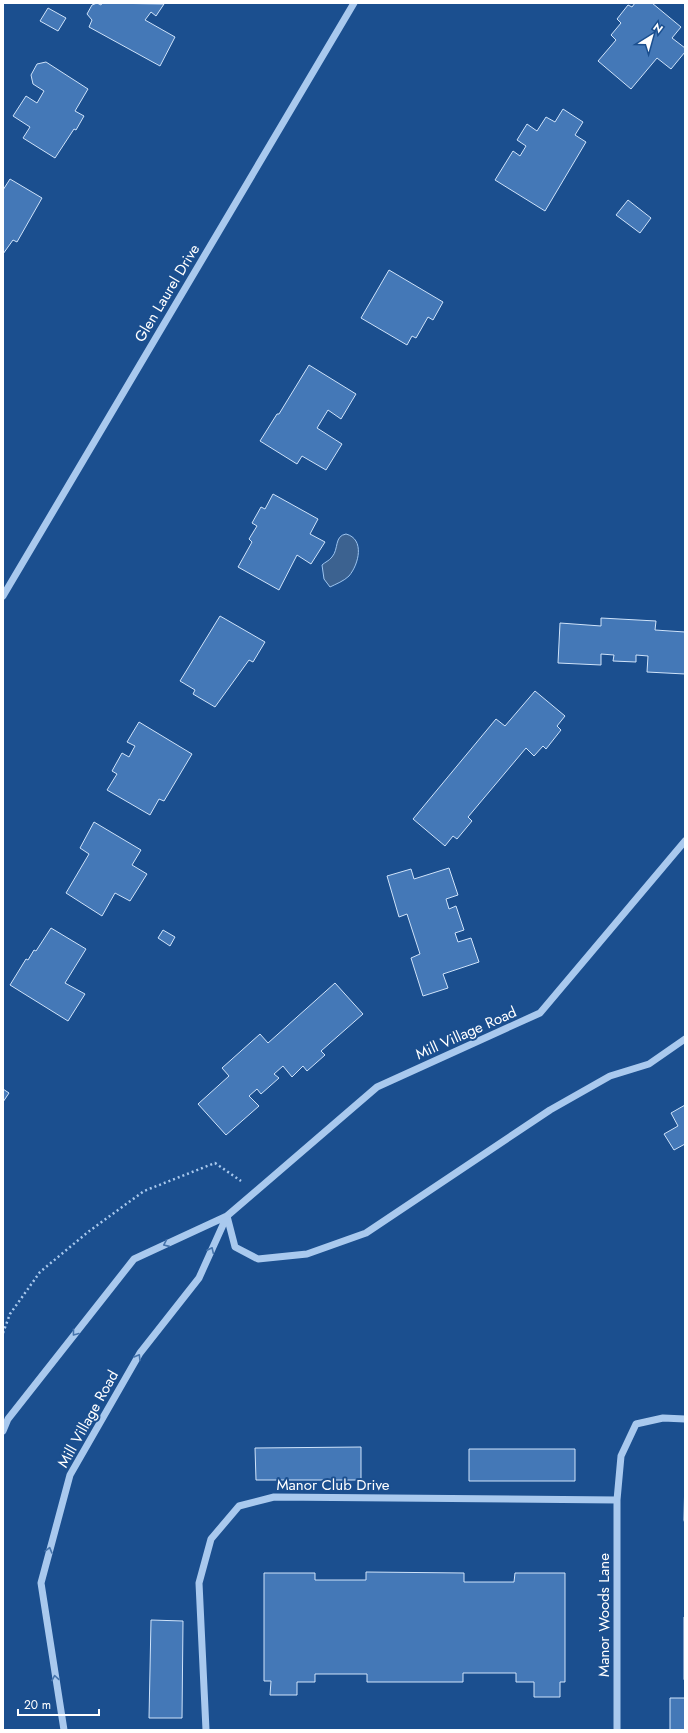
<svg xmlns="http://www.w3.org/2000/svg" width="688" height="1733" font-family="Jost,sans-serif">
<rect width="100%" height="100%" fill="#1b4f8f"/>
<path fill="#3c6290" stroke="#9cc4f0" d="M346,534C365,539 359,564 349,576C344,581 336,584 330,587L324,579L322,565C325,562 329,561 332,557C339,549 334,536 346,534Z"/>
<path fill="#4478b7" stroke="#cfe3fa" d="M97,3L101,5L102,3L164,4L156,16L151,12L145,20L175,37L160,66L89,27L92,20L87,14L92,5Z
M635,3H652L681,27L672,38L685,48V52L671,69L657,58L631,89L598,61L616,40L611,35L621,23L617,19L628,5L632,7Z
M48,8L66,18L58,31L40,21Z
M46,62L88,89L75,111L84,116L76,130L74,129L55,158L23,138L30,127L13,116L26,96L37,103L44,91L33,84L31,75L37,64Z
M563,109L583,122L575,135L586,142L545,211L495,180L513,151L520,156L526,146L517,140L527,124L537,131L546,117L555,122Z
M10,179L42,198L17,242L13,240L3,254V190Z
M628,200L651,218L640,233L616,215Z
M389,270L443,302L433,320L428,317L416,338L412,336L407,345L361,318Z
M309,365L356,394L341,419L328,410L317,428L342,444L326,470L302,456L297,464L260,441L277,414H279Z
M273,494L318,519L310,534L325,542L311,564L297,555L279,590L238,567L252,542L249,539L257,526L252,523L261,507L265,509Z
M220,616L265,642L253,662L249,660L215,707L193,694L195,690L180,681Z
M601,618L656,621L655,630L685,632V674L647,672L648,656L636,655V662L613,661L614,655L601,654V665L558,663L560,623L601,626Z
M535,691L565,716L557,726L561,730L546,749L543,746L534,756L526,748L468,817L472,821L457,839L453,836L445,846L413,819L496,719L505,726Z
M139,722L192,754L164,801L159,799L150,815L107,790L117,774L112,771L122,753L129,757L135,746L127,742Z
M94,822L141,850L132,865L147,874L130,901L115,893L102,916L66,893L89,854L80,848Z
M449,868L458,895L446,899L449,909L456,906L464,930L455,933L458,942L471,938L479,962L443,974L448,988L423,996L411,958L420,954L407,914L399,917L387,876L411,869L414,879Z
M51,928L86,949L65,983L85,994L68,1021L10,985L26,959L28,960L34,950L36,951Z
M163,930L175,937L170,946L158,938Z
M335,983L363,1014L321,1051L325,1055L307,1071L303,1066L292,1077L283,1066L274,1074L279,1078L261,1094L257,1089L249,1096L259,1106L226,1135L198,1104L229,1076L222,1068L260,1034L268,1043Z
M3,1089L9,1093L3,1102Z
M685,1105V1144L674,1150L664,1134L678,1126L671,1113Z
M361,1447V1480H256L255,1448Z
M469,1449H575V1481H469Z
M685,1473V1524L684,1520Z
M366,1572L464,1573V1582H514L515,1573H565V1682H560V1697H534V1682H516V1673H463V1682H367V1674H315V1682H297V1695H270L271,1681H264V1573H315V1580H366Z
M684,1617H685V1682L684,1679Z
M151,1620L183,1621L182,1718H149Z
M670,1698H685V1730H670Z"/>
<g fill="none" stroke-linecap="round" stroke-linejoin="round">
<path stroke="#a9c9ee" stroke-width="2.5" stroke-dasharray="2 3" stroke-linecap="butt" d="M3,1333L10,1314L40,1272L88,1232L144,1191L215,1163L241,1181"/>
<path stroke="#a9c9ee" stroke-width="7" d="M3,596L354,3
M227,1216L235,1247L258,1259L307,1254L366,1233L550,1110L610,1076L649,1064L685,1039
M3,1431L8,1419L134,1259L227,1216L377,1087L540,1013L685,841
M64,1730L41,1583L70,1475L140,1353L199,1278L227,1216
M206,1730L199,1583L211,1539L239,1506L274,1497L617,1500
M617,1730V1500L621,1456L636,1424L663,1418L685,1419"/>
</g>
<defs><path id="oneway-chevron" d="M-2-3.5L2.5 0L-2 3.5" fill="none" stroke-width="1.6" stroke-linecap="round" stroke-linejoin="round"/></defs>
<g stroke="#4674ac">
<use href="#oneway-chevron" transform="translate(166 1244) rotate(156)"/>
<use href="#oneway-chevron" transform="translate(211 1250) rotate(-65)"/>
<use href="#oneway-chevron" transform="translate(75 1333) rotate(128)"/>
<use href="#oneway-chevron" transform="translate(138 1357) rotate(-59)"/>
<use href="#oneway-chevron" transform="translate(49 1550) rotate(-75)"/>
<use href="#oneway-chevron" transform="translate(55 1678) rotate(-99)"/>
</g>
<g text-anchor="middle" stroke-width="4" stroke-linejoin="round" paint-order="stroke">
<g font-size="15" fill="#fff" stroke="#1b4f8f">
<text transform="translate(167 293) rotate(-59)" y="5">Glen Laurel Drive</text>
<text transform="translate(466 1033) rotate(-24)" y="5">Mill Village Road</text>
<text transform="translate(88 1419) rotate(-61)" y="5">Mill Village Road</text>
<text x="333" y="1490">Manor Club Drive</text>
<text transform="translate(604 1615) rotate(-90)" y="5">Manor Woods Lane</text>
</g>
</g>
<rect width="688" height="1733" fill="none" stroke="#ffffff" stroke-width="8"/>
<g transform="translate(652 36) rotate(37)" stroke="#1b4f8f" stroke-width="3" paint-order="stroke">
<path d="M0-3L7 15L0 10L-7 15Z" fill="#ffffff"/>
<text y="-6" font-size="11" font-weight="bold" text-anchor="middle" fill="#ffffff">N</text>
</g>
<path d="M18 1709v6h81v-6" fill="none" stroke="#ffffff" stroke-width="2"/>
<text x="24" y="1709" font-size="12" fill="#ffffff" stroke="#1b4f8f" stroke-width="3" paint-order="stroke">20 m</text>
</svg>
